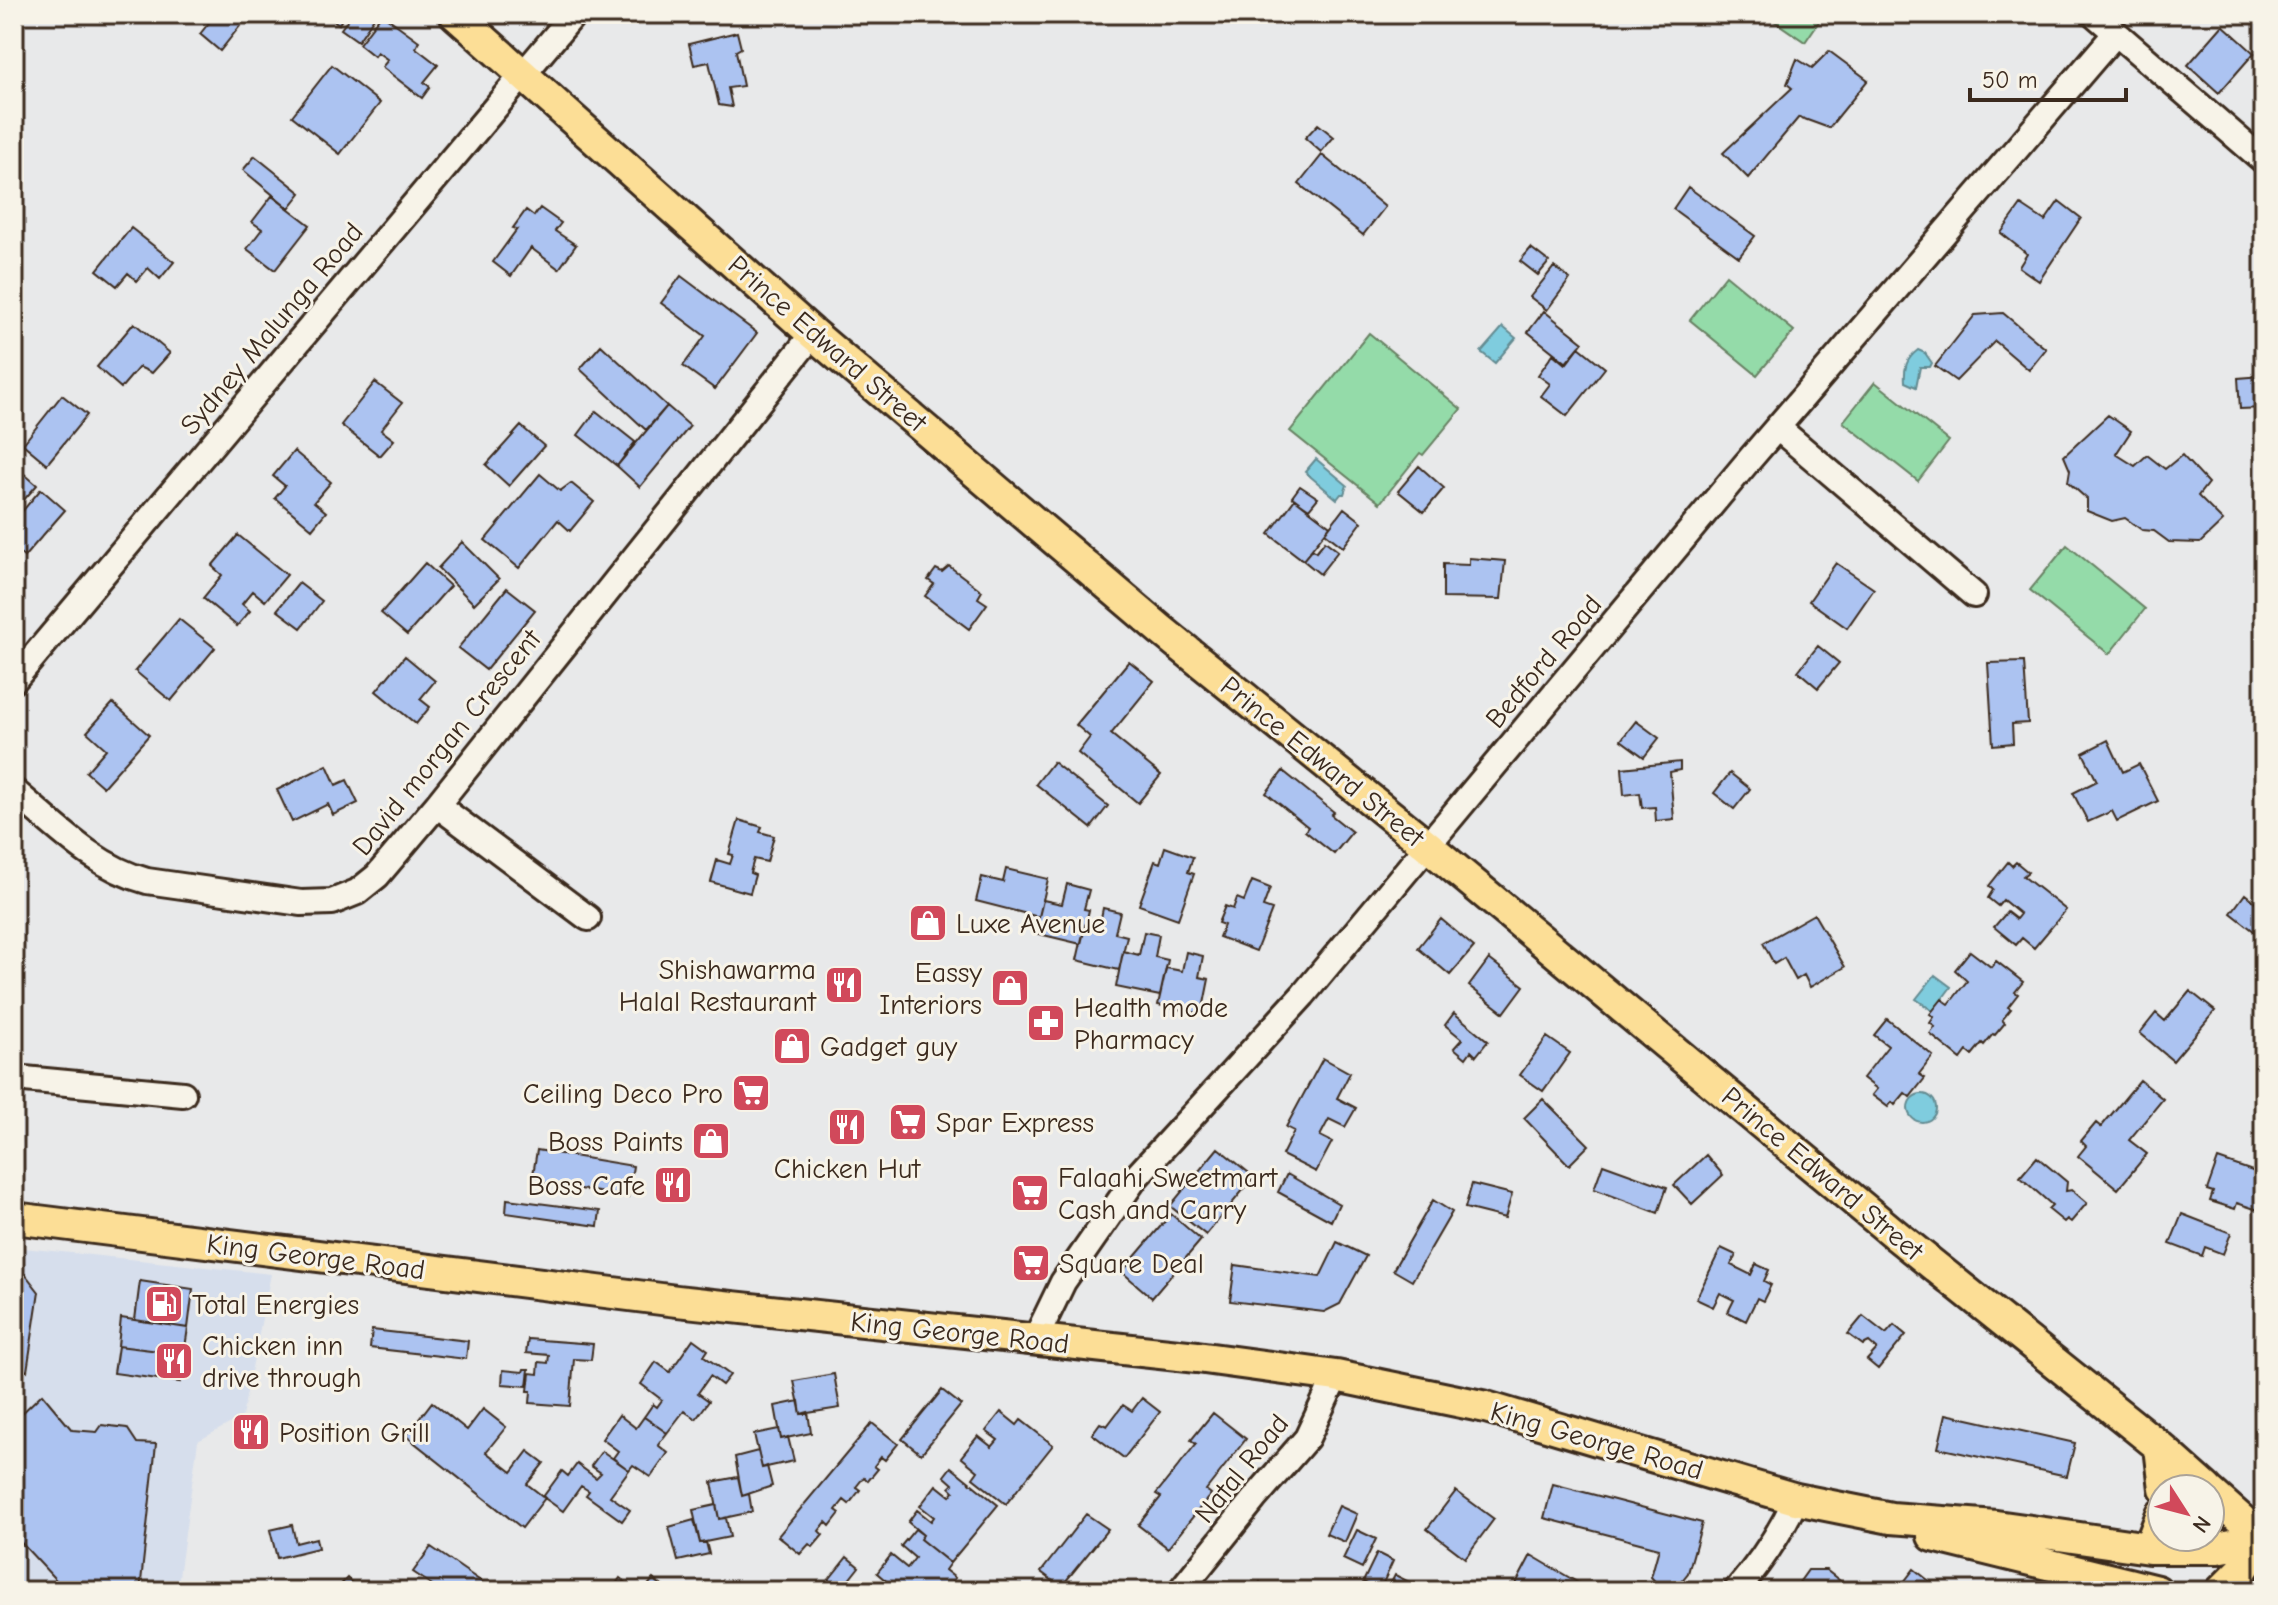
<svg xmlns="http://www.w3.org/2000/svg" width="2278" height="1605" font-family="'Comic Neue',sans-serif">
<rect width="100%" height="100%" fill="#e8e9ea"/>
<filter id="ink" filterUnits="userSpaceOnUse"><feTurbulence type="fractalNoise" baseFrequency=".0125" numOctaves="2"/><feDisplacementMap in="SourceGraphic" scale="16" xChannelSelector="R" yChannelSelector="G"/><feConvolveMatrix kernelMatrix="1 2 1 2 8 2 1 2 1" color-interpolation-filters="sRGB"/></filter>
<g filter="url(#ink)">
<path fill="#d6deec" d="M14,1247L271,1274L242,1417L198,1441L177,1591H14Z"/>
<path fill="#94dba9" stroke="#688264" stroke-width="2" d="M1764,14H1824L1805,42Z
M1726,275L1794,331L1757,375L1690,320Z
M1369,333L1461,409L1423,455L1420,453L1380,503L1290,431Z
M1875,382L1949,441L1918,481L1843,422Z
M2067,545L2145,609L2109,654L2030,590Z"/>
<path fill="#7fccde" stroke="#648b91" stroke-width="2" d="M1503,327L1516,338L1495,363L1481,352Z
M1918,350L1925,353L1932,363L1930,367H1920L1916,387L1905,382C1904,368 1906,359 1918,350Z
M1316,459L1347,485L1344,494H1341L1337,499L1305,472Z
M1935,975L1951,987L1933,1011L1916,999Z
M1908 1108a14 14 0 1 1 28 0a14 14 0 1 1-28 0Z"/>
<path fill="#acc3f1" stroke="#3b2a1e" stroke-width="2" d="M216,14H235L244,21L220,51L200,34Z
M324,14H345L339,24Z
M352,14L376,15L358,41L341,29Z
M382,14L419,41L416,48L438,65L424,82L430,87L422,98L382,67L388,60L377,52L374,56L359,44Z
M2223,25L2254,53L2219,93L2188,65Z
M737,32L741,48L736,51L743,86L728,88L732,107L719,105L709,62L694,65L689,44Z
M1829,51L1868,80L1829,128L1799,117L1748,178L1723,153L1792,88L1787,84L1797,59L1812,68Z
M332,65L380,103L340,154L292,116Z
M1318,124L1334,137L1321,152L1305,138Z
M1322,155L1385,207L1363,235L1299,184Z
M255,156L301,193L289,208L243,170Z
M1688,187L1755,236L1739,257L1673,209Z
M272,196L310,225L275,270L247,249L262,229L252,222Z
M2059,201L2081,218L2039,281L2019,267L2027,254L2001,233L2021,205L2045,221Z
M540,208L561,223L555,231L576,245L559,269L531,248L511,276L493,262L517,229L513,228L526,210L534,216Z
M131,228L174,262L160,279L148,268L137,281L128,273L117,286L97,270Z
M1531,248L1549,262L1538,275L1520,261Z
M1554,267L1570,279L1547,310L1530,297Z
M681,276L757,333L715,389L683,366L705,336L661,303Z
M1544,311L1583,342L1567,363L1528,332Z
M2003,313L2046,349L2029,370L1995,341L1956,381L1935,366L1975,315Z
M134,323L170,353L152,373L139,367L121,388L97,367Z
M601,345L667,406L646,430L580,369Z
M1579,347L1605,368L1567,416L1541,396L1550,384L1538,375L1553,354L1565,364Z
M2263,376L2264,408L2240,409L2238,378Z
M375,382L402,403L381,430L394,440L380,456L341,425Z
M62,395L87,415L47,464L23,444Z
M667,406L690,426L640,487L617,466Z
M596,411L635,442L617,466L578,435Z
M2108,415L2131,431L2116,454L2135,466L2147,455L2165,469L2182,455L2208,483L2198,496L2223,521L2200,543L2169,542L2154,531L2142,530L2125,518L2112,521L2087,511V499L2068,482L2070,470L2064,456Z
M521,426L544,446L509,486L486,465Z
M294,451L331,482L314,502L326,512L312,529L275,498L285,486L273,476Z
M14,465L37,485L14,511Z
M1419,466L1444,488L1424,512L1398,491Z
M540,474L560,491L571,483L594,502L570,531L558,520L519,568L485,540Z
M1300,486L1318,498L1309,509L1292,497Z
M41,489L65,510L24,557L14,548V521Z
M1295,499L1330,526L1303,560L1269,534Z
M1344,508L1362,522L1343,547L1325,533Z
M238,535L287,575L265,601L253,591L242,604L250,611L237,626L203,598L222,575L212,566Z
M1325,541L1338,551L1320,574L1303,560L1312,549L1316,552Z
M462,542L499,579L474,604L438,568Z
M1469,558L1505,561L1501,599L1443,598V564L1469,565Z
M425,563L450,586L407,635L381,613Z
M1836,563L1874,589L1847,628L1809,601Z
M949,566L982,591L978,598L987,604L969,629L925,596L934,584L928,580L936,569L942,572Z
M299,583L322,601L301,628L277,610Z
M507,588L535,610L486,670L458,648Z
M179,619L215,648L171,701L135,671Z
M1818,646L1839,663L1818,688L1798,671Z
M405,656L435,681L420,699L430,707L416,724L376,691Z
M1129,661L1154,681L1111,734L1161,775L1138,803L1078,753L1090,737L1076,725Z
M2024,662L2028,723L2012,724L2013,743L1993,745L1988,663Z
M113,703L149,735L103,787L86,772L106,749L87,732Z
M1636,721L1659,738L1644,757L1621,740Z
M2108,740L2123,772L2139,764L2158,801L2117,821L2112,811L2088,822L2073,793L2097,781L2083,753Z
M1053,762L1108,806L1091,828L1036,784Z
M1680,762V770L1670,772L1674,819L1656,821L1655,807L1642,808L1640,793L1624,795L1622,768Z
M327,765L336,785L347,780L358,803L333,815L328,804L292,822L277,790Z
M1283,771L1334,812L1331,815L1352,832L1334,854L1305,831L1308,827L1266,793Z
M1730,773L1750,789L1734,809L1714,793Z
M739,820L762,827L760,832L774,836L767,862L754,859L750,873L755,875L750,893L711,882L717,860L730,864L733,855L729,854Z
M1165,847L1193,857L1188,872L1194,874L1178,919L1139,905L1155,861L1160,863Z
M2008,862L2012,866L2016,862L2028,872L2023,876L2066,910L2034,948L2022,938L2016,945L1994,927L2007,912L2016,919L2020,914L2003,900L1998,906L1988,898L1993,890L1989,886Z
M1006,869L1048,879L1039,917L976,901L982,877L1003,882Z
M1252,881L1270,888L1263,907L1272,910L1256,951L1219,937L1224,925L1218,923L1225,906L1233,909L1237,898L1244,901Z
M1067,884L1089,890L1084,909L1089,910L1081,944L1035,933L1043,900L1062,904Z
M2245,894L2264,909V956L2255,949L2264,939L2231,913Z
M1103,908L1120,912L1115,933L1127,936L1119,970L1077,960L1085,925L1099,928Z
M1814,914L1845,967L1810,987L1804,975L1796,980L1784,958L1774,964L1763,943Z
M1441,919L1474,947L1450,975L1418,948Z
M1144,932L1159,935L1155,957L1168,960L1160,996L1116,987L1123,951L1139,955Z
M1970,951L1991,967L1996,961L2023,982L2015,992L2018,994L2008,1007L2011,1009L2002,1020L2005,1023L1995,1035L1993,1034L1984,1045L1982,1043L1972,1055L1967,1051L1961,1059L1930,1034L1935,1027L1930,1023L1934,1017L1930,1014L1942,999L1949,1004L1967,981L1955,970Z
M1186,952L1203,956L1199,977L1209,979L1202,1014L1158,1005L1166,968L1182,971Z
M1489,959L1524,986L1504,1013L1469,986Z
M2190,991L2215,1011L2173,1061L2140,1033L2156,1013L2165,1021Z
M1454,1013L1488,1041L1476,1056L1471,1051L1466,1058L1454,1048L1462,1039L1445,1025Z
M1887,1019L1933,1056L1919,1074L1925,1078L1910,1097L1905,1093L1895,1105L1892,1102L1888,1107L1872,1095L1877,1089L1863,1078L1888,1046L1874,1035Z
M1547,1037L1570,1053L1543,1091L1520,1075Z
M1323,1058L1350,1073L1337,1098L1356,1108L1345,1127L1329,1119L1320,1136L1332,1142L1316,1172L1282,1155L1294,1131L1286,1127Z
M2140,1080L2163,1099L2129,1140L2147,1154L2118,1189L2078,1156L2086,1146L2081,1141L2096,1123L2101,1127Z
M1543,1099L1589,1145L1569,1165L1524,1118Z
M1218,1148L1254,1177L1206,1235L1170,1206Z
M537,1150L633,1166L628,1197L532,1181Z
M1706,1155L1723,1175L1692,1204L1674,1185Z
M2037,1157L2067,1182L2066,1191L2072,1190L2087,1203L2071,1222L2067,1219L2064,1222L2048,1209L2052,1205L2020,1177Z
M2218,1159L2264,1175V1212L2237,1203L2235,1209L2210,1201L2213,1192L2207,1190Z
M1603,1164L1667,1187L1658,1213L1594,1189Z
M1287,1174L1339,1204L1331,1221L1278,1192Z
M1472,1184L1512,1194L1505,1218L1465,1208Z
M507,1199L600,1211L598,1226L506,1213Z
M1433,1200L1452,1212L1412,1281L1393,1270Z
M1171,1214L1201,1240L1152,1298L1122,1272Z
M2182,1214L2231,1233L2223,1254L2205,1247L2202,1256L2170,1244Z
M1337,1242L1366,1256L1340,1304L1324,1312L1230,1301L1235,1265L1320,1277Z
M1721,1248L1736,1255L1731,1265L1751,1275L1756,1264L1769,1270L1764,1281L1771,1285L1763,1301L1757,1298L1746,1321L1728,1312L1734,1300L1720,1293L1713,1307L1696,1299Z
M14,1273L25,1274L39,1292L27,1371L14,1369Z
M140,1281L193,1289L188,1328L135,1320Z
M1863,1316L1886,1334L1894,1325L1906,1335L1878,1369L1867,1360L1877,1349L1869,1342L1863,1345L1848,1334Z
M121,1318L188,1328L184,1354L118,1346Z
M372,1330L468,1341L466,1359L370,1348Z
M528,1339L593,1344L591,1360L574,1359L570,1406L530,1403L531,1391H528L530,1373L538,1374L539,1362L548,1363L549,1355L526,1353Z
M693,1339L708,1350L704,1356L730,1375L722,1385L710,1376L698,1393L709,1401L696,1419L684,1411L667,1433L644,1417L653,1404L657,1407L662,1400L641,1384L656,1362L670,1372Z
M118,1346L184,1354L180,1382L114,1373Z
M524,1369H529L527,1386L502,1384L503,1370L523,1372Z
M834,1374L840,1408L801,1414L794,1381Z
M942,1390L961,1405L921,1454L902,1439Z
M42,1394L72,1430L97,1432L102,1425L127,1428L137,1443L156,1444L140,1591H66L14,1535V1421Z
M1142,1398L1160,1412L1124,1458L1092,1434L1100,1423L1107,1426L1123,1405L1132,1411Z
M799,1401L801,1414L808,1412L811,1433L781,1439L775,1406Z
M432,1402L467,1430L483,1409L506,1427L486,1452L512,1472L528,1451L544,1463L527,1484L545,1498L522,1528L406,1436Z
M1001,1412L1017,1425L1021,1420L1053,1445L1006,1504L973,1478L978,1471L961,1457L978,1436L992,1447L998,1440L986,1431Z
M1213,1413L1246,1439L1206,1490L1211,1494L1168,1548L1138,1525L1161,1497L1156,1494L1196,1444L1191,1440Z
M1946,1414L2075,1443L2067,1476L1938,1448Z
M619,1415L636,1428L644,1417L667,1433L658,1445L668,1453L651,1477L633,1465L629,1470L613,1458L618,1451L602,1439Z
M872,1423L898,1444L885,1460L881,1457L874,1466L878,1469L868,1481L864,1477L856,1487L860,1490L849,1504L844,1500L836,1510L840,1513L830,1526L826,1522L819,1531L823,1535L813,1547L809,1544L800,1554L778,1536Z
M779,1429L781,1439L788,1437L794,1461L762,1468L754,1434Z
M602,1451L629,1470L610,1496L630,1510L622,1521L586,1495L589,1491L581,1486L563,1511L543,1497L562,1471L568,1476L577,1464L596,1478L601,1473L591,1466Z
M758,1451L762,1468L767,1466L772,1486L742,1496L735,1457Z
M951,1467L998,1505L950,1563L920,1539L923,1535L908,1522L917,1510L931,1521L934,1517L920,1506L936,1485L950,1496L954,1491L950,1487L953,1484L944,1476Z
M738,1477L742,1496L749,1494L752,1512L719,1519L712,1482Z
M1553,1484L1702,1523L1688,1573L1680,1583L1666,1587L1658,1585L1651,1577L1659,1548L1544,1518Z
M1456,1491L1494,1519L1465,1558L1427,1529Z
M716,1505L719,1519L726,1518L730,1537L700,1543L693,1510Z
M1339,1506L1357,1514L1345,1542L1326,1534Z
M1086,1514L1108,1529L1061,1587L1041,1572Z
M694,1520L700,1543L706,1542L709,1554L678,1561L669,1527Z
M292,1525L296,1543L316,1538L318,1548L277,1558L270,1530Z
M915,1529L923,1535L920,1539L950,1563L945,1570L955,1578L945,1591H889L892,1586L877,1573L891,1555L907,1568L915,1558L901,1546Z
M1357,1530L1376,1539L1362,1568L1343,1559Z
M431,1547L495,1591H441L413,1572Z
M1377,1553L1393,1561L1380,1590L1363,1582Z
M1531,1555L1592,1591H1512Z
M847,1557L859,1567L840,1591H828L823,1587Z
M1914,1569L1942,1591H1897Z
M1808,1570H1826L1853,1591H1793Z
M1395,1575L1413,1584L1410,1591H1387Z
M347,1578L360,1591H335Z
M620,1578L637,1591H611Z
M653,1579L669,1591H644Z
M1260,1582L1270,1591H1252Z"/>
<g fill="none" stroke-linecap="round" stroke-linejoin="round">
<g stroke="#3b2a1e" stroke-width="30">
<path id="minor" d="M2094,14L2264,161
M1778,428L1974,595
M14,680L574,14
M14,791C56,826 94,867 147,881L301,903L332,902L357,892L377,876L437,805L813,334
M437,805L588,918
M14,1078L183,1094
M1035,1340L1063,1282L1136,1177L1303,995L1744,466L2116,33
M1180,1591L1254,1499L1307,1438L1336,1376
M1736,1591C1761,1562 1780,1534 1796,1499"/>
</g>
<g stroke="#3b2a1e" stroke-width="36">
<path id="major" d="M455,14L813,334L1161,630L1428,846L1897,1236L2160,1447L2207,1489
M14,1218L677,1301L1197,1357L1336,1376L1486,1407L1796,1499L1891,1518L1996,1526L2149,1548H2217L2263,1539
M2160,1447L2165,1489
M2210,1492L2264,1540
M1933,1536L2157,1591
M2149,1548L2162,1514
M2221,1591L2242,1570L2263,1539"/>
</g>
<use href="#minor" stroke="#f7f3e8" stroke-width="24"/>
<use href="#major" stroke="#fcde96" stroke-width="30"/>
</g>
</g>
<defs>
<g id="shop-square" transform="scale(2)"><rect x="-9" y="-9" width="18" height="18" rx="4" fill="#d1495b" stroke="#f7f3e8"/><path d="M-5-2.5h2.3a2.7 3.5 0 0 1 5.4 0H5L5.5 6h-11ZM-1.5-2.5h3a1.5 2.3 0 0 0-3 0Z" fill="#fff"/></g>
<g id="restaurant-square" transform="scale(2)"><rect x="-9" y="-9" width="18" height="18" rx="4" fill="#d1495b" stroke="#f7f3e8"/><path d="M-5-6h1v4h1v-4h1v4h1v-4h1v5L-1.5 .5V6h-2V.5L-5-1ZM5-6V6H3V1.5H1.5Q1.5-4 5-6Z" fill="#fff"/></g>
<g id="pharmacy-square" transform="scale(2)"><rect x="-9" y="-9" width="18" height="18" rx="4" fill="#d1495b" stroke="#f7f3e8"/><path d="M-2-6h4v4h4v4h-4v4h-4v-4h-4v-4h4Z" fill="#fff"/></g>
<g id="supermarket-square" transform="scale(2)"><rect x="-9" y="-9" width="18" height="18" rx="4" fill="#d1495b" stroke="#f7f3e8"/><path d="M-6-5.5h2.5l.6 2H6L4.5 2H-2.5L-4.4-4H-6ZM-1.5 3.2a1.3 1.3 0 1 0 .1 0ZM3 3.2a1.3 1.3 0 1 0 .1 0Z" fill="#fff"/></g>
<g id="fuel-square" transform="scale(2)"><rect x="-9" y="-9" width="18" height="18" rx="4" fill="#d1495b" stroke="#f7f3e8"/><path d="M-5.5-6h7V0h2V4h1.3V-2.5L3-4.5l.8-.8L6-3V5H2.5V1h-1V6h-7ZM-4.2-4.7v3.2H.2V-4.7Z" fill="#fff"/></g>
</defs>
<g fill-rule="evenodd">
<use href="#shop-square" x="928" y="923"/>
<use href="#restaurant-square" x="844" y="985"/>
<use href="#shop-square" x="1010" y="988"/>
<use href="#pharmacy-square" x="1046" y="1023"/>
<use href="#shop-square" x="792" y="1046"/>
<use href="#supermarket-square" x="751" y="1093"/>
<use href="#supermarket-square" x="908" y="1122"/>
<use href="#restaurant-square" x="847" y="1127"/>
<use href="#shop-square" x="711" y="1141"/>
<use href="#restaurant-square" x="673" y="1185"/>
<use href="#supermarket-square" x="1030" y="1193"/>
<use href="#supermarket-square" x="1031" y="1263"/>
<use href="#fuel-square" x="164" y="1304"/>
<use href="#restaurant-square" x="174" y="1361"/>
<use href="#restaurant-square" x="251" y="1432"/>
</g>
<g text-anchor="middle" stroke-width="6" stroke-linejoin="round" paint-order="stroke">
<g font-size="28" fill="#3b2a1e" stroke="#f7f3e8">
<text transform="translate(271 328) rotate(-50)" y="10">Sydney Malunga Road</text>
<text transform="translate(828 343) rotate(41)" y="10">Prince Edward Street</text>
<text transform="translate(1543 661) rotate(-50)" y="10">Bedford Road</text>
<text transform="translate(446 742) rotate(-51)" y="10">David morgan Crescent</text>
<text transform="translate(1323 761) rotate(39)" y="10">Prince Edward Street</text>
<text transform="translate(1823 1173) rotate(40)" y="10">Prince Edward Street</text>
<text transform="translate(316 1256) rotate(7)" y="10">King George Road</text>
<text transform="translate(960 1332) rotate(6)" y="10">King George Road</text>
<text transform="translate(1597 1440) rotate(16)" y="10">King George Road</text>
<text transform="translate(1241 1468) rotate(-51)" y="10">Natal Road</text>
</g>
<g font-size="28" fill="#3b2a1e" stroke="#f7f3e8" text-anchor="start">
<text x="956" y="933">Luxe Avenue</text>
<text x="816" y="979" text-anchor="end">Shishawarma<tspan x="816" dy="32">Halal Restaurant</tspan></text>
<text x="982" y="982" text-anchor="end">Eassy<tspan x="982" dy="32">Interiors</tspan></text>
<text x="1074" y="1017">Health mode<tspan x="1074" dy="32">Pharmacy</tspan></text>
<text x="820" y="1056">Gadget guy</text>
<text x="723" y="1103" text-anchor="end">Ceiling Deco Pro</text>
<text x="936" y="1132">Spar Express</text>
<text x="683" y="1151" text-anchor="end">Boss Paints</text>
<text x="847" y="1178" text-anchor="middle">Chicken Hut</text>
<text x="1058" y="1187">Falaahi Sweetmart<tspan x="1058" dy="32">Cash and Carry</tspan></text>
<text x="645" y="1195" text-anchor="end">Boss Cafe</text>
<text x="1059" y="1273">Square Deal</text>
<text x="192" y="1314">Total Energies</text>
<text x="202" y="1355">Chicken inn<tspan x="202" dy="32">drive through</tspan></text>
<text x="279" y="1442">Position Grill</text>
</g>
</g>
<rect width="2278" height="1605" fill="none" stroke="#f7f3e8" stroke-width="48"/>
<rect x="24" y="24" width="2230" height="1557" fill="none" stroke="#3b2a1e" stroke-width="3" filter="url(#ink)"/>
<g transform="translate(2186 1513) rotate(126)"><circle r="38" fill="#f7f3e8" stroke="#aca397" stroke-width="2"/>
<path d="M0-6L14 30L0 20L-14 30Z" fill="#d1495b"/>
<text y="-12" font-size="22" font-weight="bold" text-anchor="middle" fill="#3b2a1e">N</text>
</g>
<path d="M1970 88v12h156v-12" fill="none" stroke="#3b2a1e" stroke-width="4"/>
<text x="1982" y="88" font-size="24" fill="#3b2a1e" stroke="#f7f3e8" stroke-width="6" paint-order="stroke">50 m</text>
</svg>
